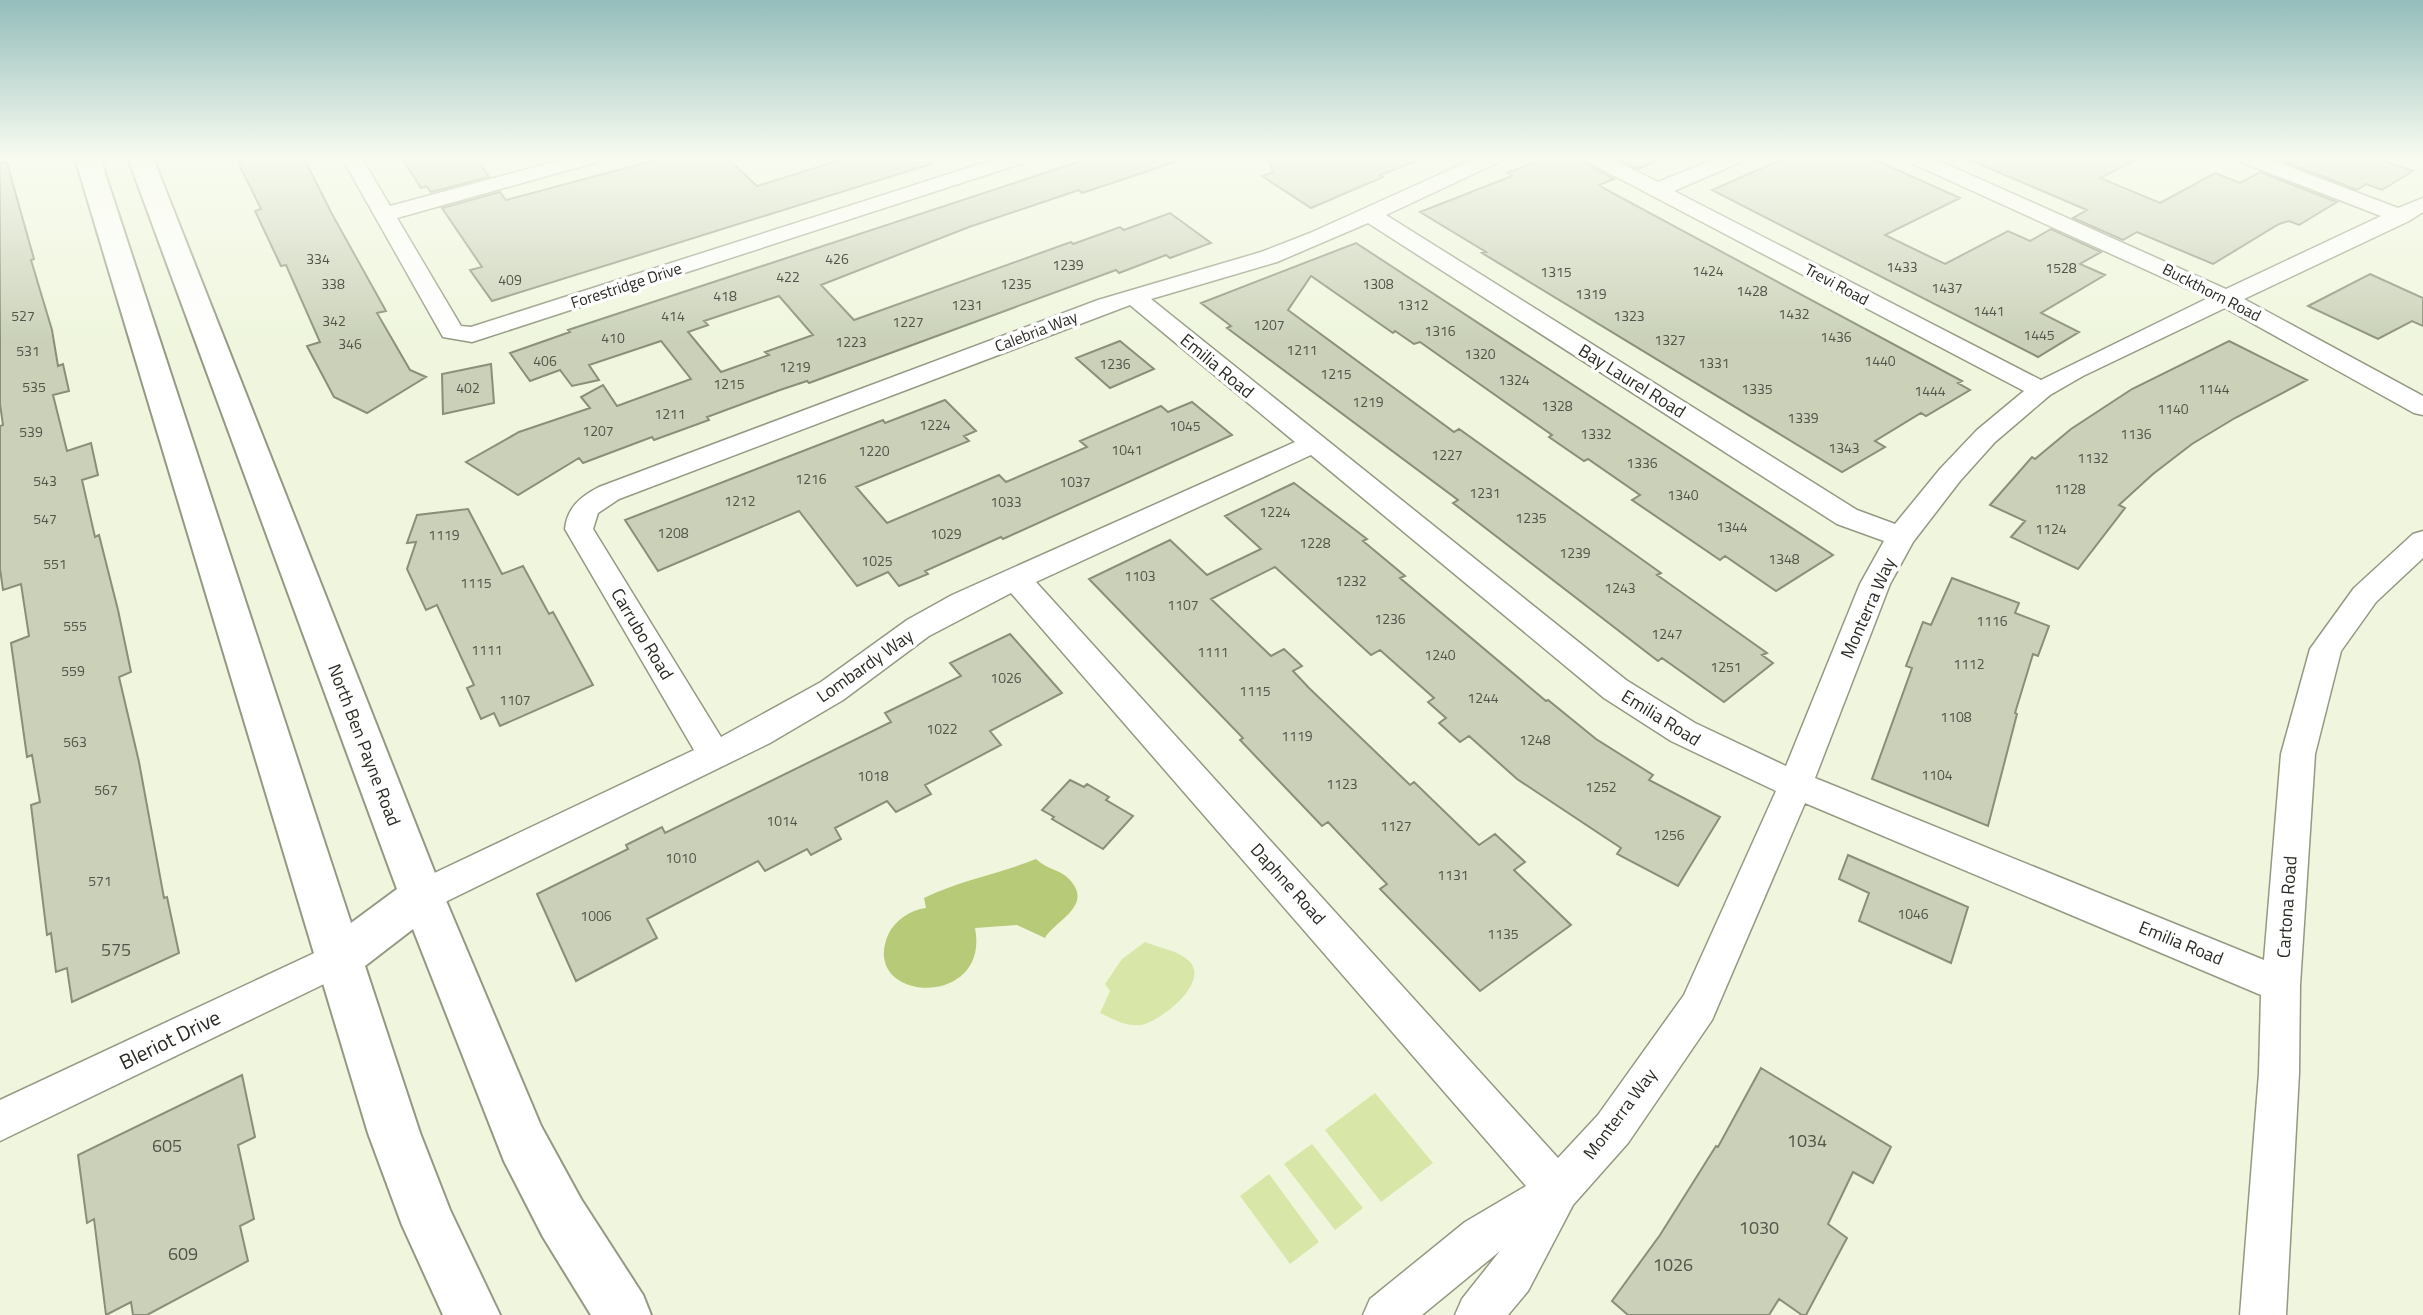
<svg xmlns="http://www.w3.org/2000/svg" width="2423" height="1315" font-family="'Titillium Web',sans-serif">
<rect width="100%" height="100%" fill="#eff6dd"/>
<path fill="#d8e7a8" d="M1145,942C1159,948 1178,950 1189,961C1211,982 1160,1022 1141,1025C1126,1027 1113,1019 1100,1013L1110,991L1105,984L1122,959Z
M1375,1093L1433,1163L1381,1202L1325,1130Z
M1312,1144L1363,1208L1335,1230L1284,1164Z
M1269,1174L1319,1242L1290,1264L1240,1196Z"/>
<path fill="#b7ca77" d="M1036,859C1047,870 1060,869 1069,879C1095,906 1054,921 1045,938L1017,925L975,928C991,1010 859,1003 888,935C895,920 910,910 926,908L924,898C960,880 999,874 1036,859Z"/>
<path fill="#cad1b8" stroke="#898f78" stroke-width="2" fill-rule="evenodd" d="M236,158H304L332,214L386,311L377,313L410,370L426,377L367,413L334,397L307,346L320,342L286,265L281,266L255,211L261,209Z
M402,158H476L489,177L431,192L426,186L421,188Z
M663,158H727L757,186L847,158H933L934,163L492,301L470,270L482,267L442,208L500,192L506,200Z
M1090,158H1174L1175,162L1082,193L1079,190L969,227L821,285L854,320L1071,242L1073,244L1120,227L1124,230L1170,213L1211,243L1170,258L1166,255L1119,273L1116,270L809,383L807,381L780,390L707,417L709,420L654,440L652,437L583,463L579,458L518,495L466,462L519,432L590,408L581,397L603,385L617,406L691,379L661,341L589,365L599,380L572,386L560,370L530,381L510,353L570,332L568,330ZM779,296L813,335L765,352L769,355L721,372L688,332L708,325L704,321Z
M1268,158H1419L1420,160L1380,175L1383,177L1311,208L1262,176L1273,172Z
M1545,158H1582L1587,164L1614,179L1599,185L1605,189L1962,381L1958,383L1970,390L1926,416L1921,413L1875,441L1885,447L1842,472L1482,253L1486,252L1420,212L1512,176L1507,173Z
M1615,158H1664L1638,169Z
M1785,158H1871L1960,198L1885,235L1945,264L2008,231L2030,241L2051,229L2101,252L2080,264L2105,275L2041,313L2079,332L2038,357L1712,190Z
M1965,158H2140L2100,178L2160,203L2215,173L2240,183L2260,172L2337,202L2299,225L2289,221L2279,224L2213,264L2137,232L2123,240L2073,218L2087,210Z
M2284,158H2376L2413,171L2382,190L2366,184L2357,190L2280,160Z
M0,163H7L34,259L31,260L52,330L58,366L63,364L69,391L53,395L67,451L91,443L98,475L82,480L95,537L99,535L118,610L131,672L119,677L139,762L164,898L167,897L179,953L72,1002L67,968L56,972L51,933L47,935L31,805L40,802L32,755L27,757L11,643L29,636L21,584L3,590L0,569V426L3,425L0,404Z
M1356,243L1833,555L1776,591L1725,556L1720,560L1632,500L1640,495L1588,459L1584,461L1549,437L1552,435L1420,342L1414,344L1395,331L1393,333L1311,276L1288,310L1454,432L1459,429L1661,573L1657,575L1767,653L1762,655L1773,663L1724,702L1662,658L1658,661L1453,503L1458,500L1227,328L1231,326L1201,303Z
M2370,274L2423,298V326L2412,321L2378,339L2308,306Z
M1120,341L1154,369L1110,388L1076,358Z
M2229,341L2307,380L2235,418L2192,444L2153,474L2119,505L2125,508L2078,569L2011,537L2025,521L1990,505L2032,457L2035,459L2071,429L2132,389Z
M491,364L494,403L443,414L442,374Z
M945,400L976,431L964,436L969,441L856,487L887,523L999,475L1006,482L1087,447L1080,441L1161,406L1168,412L1192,402L1232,435L1003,539L1001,537L925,571L928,574L899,586L888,572L857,586L799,511L658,571L625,520L883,420L885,423Z
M1294,483L1367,539L1363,541L1405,576L1400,578L1546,701L1548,700L1596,739L1653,775L1649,780L1720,817L1678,886L1617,854L1621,848L1517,779L1469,736L1460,742L1439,723L1446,718L1428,702L1434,698L1380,650L1371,655L1275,567L1211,599L1271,656L1284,649L1302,666L1293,671L1309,688L1410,785L1414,782L1479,845L1495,834L1525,862L1514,870L1571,925L1480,991L1380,889L1387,884L1328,822L1322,826L1240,740L1243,738L1089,579L1170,540L1207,575L1261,549L1225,516Z
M468,509L502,574L523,566L549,614L553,612L593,685L500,726L494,713L481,719L467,688L474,685L437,605L426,610L407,569L416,542L407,543L417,515Z
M1952,578L2019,603L2015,613L2049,626L2038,656L2033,654L2015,713L2017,714L1988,826L1872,779L1912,668L1906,666L1923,622L1931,625Z
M1010,634L1062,693L990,731L1001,745L925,785L931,794L896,812L887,801L835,828L841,839L811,855L807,849L765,871L758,861L647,919L657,938L576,981L537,894L628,849L626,845L662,827L665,833L891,722L885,713L961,676L950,663Z
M1070,780L1084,787L1087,784L1109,797L1106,800L1133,816L1103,849L1052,819L1054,817L1042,810Z
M1848,855L1968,907L1951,963L1859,921L1869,893L1839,879Z
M1761,1068L1891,1147L1873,1183L1853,1172L1828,1224L1847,1238L1806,1315H1802L1779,1299L1769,1315H1628L1612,1301L1660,1235L1716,1146L1718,1147Z
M242,1075L255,1137L238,1145L254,1219L240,1226L248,1261L147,1315H133L131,1302L106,1315L94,1219L87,1223L78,1155Z"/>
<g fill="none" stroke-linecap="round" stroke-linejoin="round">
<g stroke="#939982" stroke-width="3">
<path id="minor" d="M342,158H362L390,206L568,158H600L597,162L397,218L461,326L471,327L999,158H1029L1026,162L472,342L443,337Z
M1476,158H1502L1499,162L1386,215L1857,510L1895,524L1940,469L1977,430L2024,391L1588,162L1585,158H1610L1658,182L1717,158H1744L1741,162L1674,191L2041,380L2208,298L1909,162L1906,158H1933L2226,289L2381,216L2241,162L2238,158H2266L2398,208L2423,198V212L2409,221L2244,299L2423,396V415L2414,413L2225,308L2083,376L2050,395L1995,442L1960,481L1913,542L1890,584L1815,778L2264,960L2281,754L2310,649L2354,588L2413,534L2423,531V558L2376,602L2341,651L2315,754L2300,985L2299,1073L2286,1315H2240L2259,1073L2261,995L1805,803L1712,1020L1628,1143L1573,1205L1528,1291L1508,1315H1455L1462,1299L1500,1251L1422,1315H1363L1370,1299L1465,1222L1526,1186L1011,593L929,636L843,700L770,743L435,907L422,912L409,907L404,896L409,885L694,750L565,529C567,508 581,496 599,487L1098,300L1261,252L1310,233ZM1368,223L1837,524L1884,541L1860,584L1786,766L1695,723L1626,680L1151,299L1277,262ZM1130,305L1295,442L952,595L907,620L821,682L721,737L593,529L598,513L619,499ZM1311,455L1604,698L1671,741L1776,791L1684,995L1598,1115L1558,1158L1036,582Z
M340,941L353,946L359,958L353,970L0,1141V1100Z"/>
</g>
<g stroke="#939982" stroke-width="4">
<path id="tertiary" d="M75,158H100L351,923L397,889L128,158H153L444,896L541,1126L581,1199L643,1295L651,1315H591L543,1237L504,1161L413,929L365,966L420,1133L450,1210L500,1315H443L402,1225L368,1133Z"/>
</g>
<use href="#minor" fill="#fff" fill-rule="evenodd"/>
<use href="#tertiary" fill="#fff" fill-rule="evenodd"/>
</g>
<linearGradient id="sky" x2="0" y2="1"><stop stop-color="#94bdbb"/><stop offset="0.46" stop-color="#f8fbf0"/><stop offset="1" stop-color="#f8fbf0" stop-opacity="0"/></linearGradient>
<rect width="2423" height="342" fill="url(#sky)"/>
<g text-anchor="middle" stroke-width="7" stroke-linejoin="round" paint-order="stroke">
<g font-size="14" fill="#515448">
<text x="318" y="264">334</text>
<text x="837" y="264">426</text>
<text x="1068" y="270">1239</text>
<text x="1902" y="272">1433</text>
<text x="2061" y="273">1528</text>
<text x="1708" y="276">1424</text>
<text x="1556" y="277">1315</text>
<text x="788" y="282">422</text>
<text x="510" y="285">409</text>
<text x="333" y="289">338</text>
<text x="1016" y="289">1235</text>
<text x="1378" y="289">1308</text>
<text x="1947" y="293">1437</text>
<text x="1752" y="296">1428</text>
<text x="1591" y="299">1319</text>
<text x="725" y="301">418</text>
<text x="967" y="310">1231</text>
<text x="1413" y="310">1312</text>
<text x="1989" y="316">1441</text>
<text x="1794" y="319">1432</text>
<text x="23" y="321">527</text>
<text x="673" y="321">414</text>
<text x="1629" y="321">1323</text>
<text x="334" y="326">342</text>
<text x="908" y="327">1227</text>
<text x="1269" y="330">1207</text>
<text x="1440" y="336">1316</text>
<text x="2039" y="340">1445</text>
<text x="1836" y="342">1436</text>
<text x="613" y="343">410</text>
<text x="1670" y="345">1327</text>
<text x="851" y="347">1223</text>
<text x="350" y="349">346</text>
<text x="1302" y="355">1211</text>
<text x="28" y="356">531</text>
<text x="1480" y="359">1320</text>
<text x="545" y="366">406</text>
<text x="1880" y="366">1440</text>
<text x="1714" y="368">1331</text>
<text x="1115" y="369">1236</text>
<text x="795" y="372">1219</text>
<text x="1336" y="379">1215</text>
<text x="1514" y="385">1324</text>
<text x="729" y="389">1215</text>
<text x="34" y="392">535</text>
<text x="468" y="393">402</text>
<text x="1757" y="394">1335</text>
<text x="2214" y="394">1144</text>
<text x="1930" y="396">1444</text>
<text x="1368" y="407">1219</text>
<text x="1557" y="411">1328</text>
<text x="2173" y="414">1140</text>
<text x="670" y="419">1211</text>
<text x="1803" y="423">1339</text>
<text x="935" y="430">1224</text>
<text x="1185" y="431">1045</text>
<text x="598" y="436">1207</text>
<text x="31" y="437">539</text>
<text x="1596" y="439">1332</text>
<text x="2136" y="439">1136</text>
<text x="1844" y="453">1343</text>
<text x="1127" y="455">1041</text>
<text x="874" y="456">1220</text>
<text x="1447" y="460">1227</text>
<text x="2093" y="463">1132</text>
<text x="1642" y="468">1336</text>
<text x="811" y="484">1216</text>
<text x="45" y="486">543</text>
<text x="1075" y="487">1037</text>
<text x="2070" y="494">1128</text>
<text x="1485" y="498">1231</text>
<text x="1683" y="500">1340</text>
<text x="740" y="506">1212</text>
<text x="1006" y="507">1033</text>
<text x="1275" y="517">1224</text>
<text x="1531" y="523">1235</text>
<text x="45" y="524">547</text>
<text x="1732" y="532">1344</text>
<text x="2051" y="534">1124</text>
<text x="673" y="538">1208</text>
<text x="946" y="539">1029</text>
<text x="444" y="540">1119</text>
<text x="1315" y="548">1228</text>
<text x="1575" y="558">1239</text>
<text x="1784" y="564">1348</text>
<text x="877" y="566">1025</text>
<text x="55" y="569">551</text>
<text x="1140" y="581">1103</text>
<text x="1351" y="586">1232</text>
<text x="476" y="588">1115</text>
<text x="1620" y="593">1243</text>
<text x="1183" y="610">1107</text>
<text x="1390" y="624">1236</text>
<text x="1992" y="626">1116</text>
<text x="75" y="631">555</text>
<text x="1667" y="639">1247</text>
<text x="487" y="655">1111</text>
<text x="1213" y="657">1111</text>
<text x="1440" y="660">1240</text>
<text x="1969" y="669">1112</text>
<text x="1726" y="672">1251</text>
<text x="73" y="676">559</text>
<text x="1006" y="683">1026</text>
<text x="1255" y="696">1115</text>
<text x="1483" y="703">1244</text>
<text x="515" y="705">1107</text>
<text x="1956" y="722">1108</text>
<text x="942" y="734">1022</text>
<text x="1297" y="741">1119</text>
<text x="1535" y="745">1248</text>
<text x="75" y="747">563</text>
<text x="1937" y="780">1104</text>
<text x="873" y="781">1018</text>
<text x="1342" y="789">1123</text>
<text x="1601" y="792">1252</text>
<text x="106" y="795">567</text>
<text x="782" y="826">1014</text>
<text x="1396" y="831">1127</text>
<text x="1669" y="840">1256</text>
<text x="681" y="863">1010</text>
<text x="1453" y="880">1131</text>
<text x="100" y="886">571</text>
<text x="1913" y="919">1046</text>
<text x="596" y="921">1006</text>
<text x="1503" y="939">1135</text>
</g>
<g font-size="16" fill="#292b22" stroke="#fff">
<text transform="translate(1837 284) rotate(28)" y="6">Trevi Road</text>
<text transform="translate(626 285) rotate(-18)" y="6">Forestridge Drive</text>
<text transform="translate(2212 292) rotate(27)" y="6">Buckthorn Road</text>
<text transform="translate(1036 331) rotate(-21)" y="6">Calebria Way</text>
</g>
<g font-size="18" fill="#292b22" stroke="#fff">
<text transform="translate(1217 366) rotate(40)" y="6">Emilia Road</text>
<text transform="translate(1632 381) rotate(32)" y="6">Bay Laurel Road</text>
<text transform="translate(1868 608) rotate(-66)" y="6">Monterra Way</text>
<text transform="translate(642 634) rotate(59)" y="6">Carrubo Road</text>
<text transform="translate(865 666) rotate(-35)" y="6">Lombardy Way</text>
<text transform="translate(1661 718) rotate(32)" y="6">Emilia Road</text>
<text transform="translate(364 745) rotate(69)" y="6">North Ben Payne Road</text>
<text transform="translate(1288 884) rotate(48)" y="6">Daphne Road</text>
<text transform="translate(2287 907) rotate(-86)" y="6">Cartona Road</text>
<text transform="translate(2181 943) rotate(22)" y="6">Emilia Road</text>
<text transform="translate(1620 1114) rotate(-53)" y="6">Monterra Way</text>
</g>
<g font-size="18" fill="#515448">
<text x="116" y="956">575</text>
<text x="1807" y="1147">1034</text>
<text x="167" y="1152">605</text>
<text x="1759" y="1234">1030</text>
<text x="183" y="1260">609</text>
<text x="1673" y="1271">1026</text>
</g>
<g font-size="21" fill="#292b22" stroke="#fff">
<text transform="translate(170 1040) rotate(-26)" y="7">Bleriot Drive</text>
</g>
</g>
</svg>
